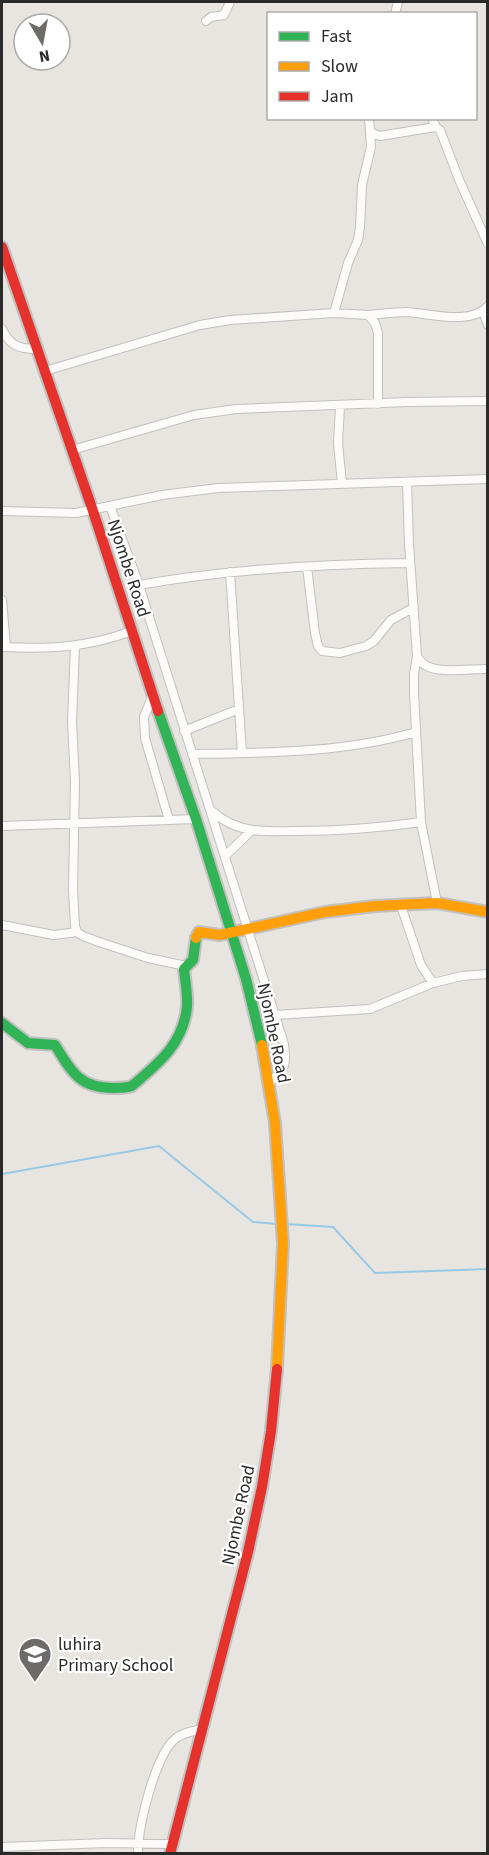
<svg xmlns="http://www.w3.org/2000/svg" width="489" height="1855" font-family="'Source Sans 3',sans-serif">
<rect width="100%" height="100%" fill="#e8e5e0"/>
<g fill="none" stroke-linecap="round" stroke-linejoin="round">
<path stroke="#98c9e5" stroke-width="2" d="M2,1174L159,1146L253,1222L277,1224
M286,1224L333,1227L375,1273L488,1269"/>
<g stroke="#c1c1c1" stroke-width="10">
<path id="street" d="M395,14L398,2
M206,21L211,17L224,15L230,2
M369,118L370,132L380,136L429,128L436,127L440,130L460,182L488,244
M432,118L436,127
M483,311L488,325
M334,313L348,263L358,240L360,228L362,185L371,147L370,132
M368,315C381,314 394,312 406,312C429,313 471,326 488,306
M2,329C10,346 19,349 37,349
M45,371L200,325L230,320L334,313L368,315L375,323L378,333V404
M340,406L338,443L342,484
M72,450L194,415L236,409L407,402L488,401
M407,482L409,544L417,656C427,678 467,668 488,669
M110,506L139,585L284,1044C287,1066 285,1069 269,1083
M2,511L76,513L162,495L218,488L488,479
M307,567L315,633L318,646L322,651L340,653L366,646L374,641L391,620L413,608
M230,572L242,753
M139,585C228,569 319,564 410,563
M2,600L6,647
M75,646L72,722L75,781L73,890L75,926L77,932L83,936L99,942L148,958L186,966
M2,647C49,649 86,648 132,631
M417,656L414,674V693L421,822L437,903
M152,697L144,717L145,738L169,820
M184,731L239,709
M192,754C267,753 344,753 416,732
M212,811C224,822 237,828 253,830C267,832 281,831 295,831C337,831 379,828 421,822
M2,826L196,819
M225,856L252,830
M401,906L421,965L433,983
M2,925L54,935L77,932
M275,1015L370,1009L433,983L462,976L488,974
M2,1847L106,1843L173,1844
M138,1854C138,1826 155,1755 176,1738C184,1732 194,1731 203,1729"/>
</g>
<g stroke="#c1c1c1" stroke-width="14">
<path id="fast" d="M158,711L196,819L246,979L262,1045
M2,1023L28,1043L55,1045C71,1071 79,1088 113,1088C120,1088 126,1088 132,1086C159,1063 183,1044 187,1007C188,995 185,981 184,969L193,960L196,938"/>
</g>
<g stroke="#c1c1c1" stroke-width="14">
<path id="slow" d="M196,938L199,932L220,935L325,912L375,906L437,903L488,912
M262,1045L275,1123L283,1243L277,1369"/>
</g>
<g stroke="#c1c1c1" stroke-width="14">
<path id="jam" d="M2,247L93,511L158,711
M170,1854L248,1552L262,1487L271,1431L277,1369"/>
</g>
<use href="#street" stroke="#fcfbfa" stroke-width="8"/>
<use href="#fast" stroke="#30b455" stroke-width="10"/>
<use href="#slow" stroke="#ff9f0a" stroke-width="10"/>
<use href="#jam" stroke="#e5322d" stroke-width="10"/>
</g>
<defs>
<g id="school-pin" transform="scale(1.725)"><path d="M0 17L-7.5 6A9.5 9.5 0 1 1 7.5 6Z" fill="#6c6b6a" stroke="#fff"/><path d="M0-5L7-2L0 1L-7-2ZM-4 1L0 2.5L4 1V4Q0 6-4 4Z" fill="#fff"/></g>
</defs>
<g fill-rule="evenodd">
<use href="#school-pin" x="35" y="1654"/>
</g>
<g text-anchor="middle" stroke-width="4.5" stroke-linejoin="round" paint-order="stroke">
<g font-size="18" fill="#2a2a2a" stroke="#fff">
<text transform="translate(129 568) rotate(72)" y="6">Njombe Road</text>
<text transform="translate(274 1033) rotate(78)" y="6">Njombe Road</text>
<text transform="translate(238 1515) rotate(-78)" y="6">Njombe Road</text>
</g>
<g font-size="18" fill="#2a2a2a" stroke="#fff" text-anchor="start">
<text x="58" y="1650">luhira<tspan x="58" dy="21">Primary School</tspan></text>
</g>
</g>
<rect width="489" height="1855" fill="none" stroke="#2a2a2a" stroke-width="6"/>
<rect x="267" y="12" width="210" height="108" fill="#ffffff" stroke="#aaaaaa" stroke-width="1.5"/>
<rect x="279" y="32" width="30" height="9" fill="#30b455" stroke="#aaaaaa" stroke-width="1.5"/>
<text x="321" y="42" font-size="18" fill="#2a2a2a">Fast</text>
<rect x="279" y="62" width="30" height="9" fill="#ff9f0a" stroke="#aaaaaa" stroke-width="1.5"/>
<text x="321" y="72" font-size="18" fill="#2a2a2a">Slow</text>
<rect x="279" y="92" width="30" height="9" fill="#e5322d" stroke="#aaaaaa" stroke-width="1.5"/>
<text x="321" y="102" font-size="18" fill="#2a2a2a">Jam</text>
<g transform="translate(42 42) rotate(170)"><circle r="28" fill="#ffffff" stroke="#aaaaaa" stroke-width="1.5"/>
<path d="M0-4.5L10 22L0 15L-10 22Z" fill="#6c6b6a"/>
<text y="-9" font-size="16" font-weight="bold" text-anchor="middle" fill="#2a2a2a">N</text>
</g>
</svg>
